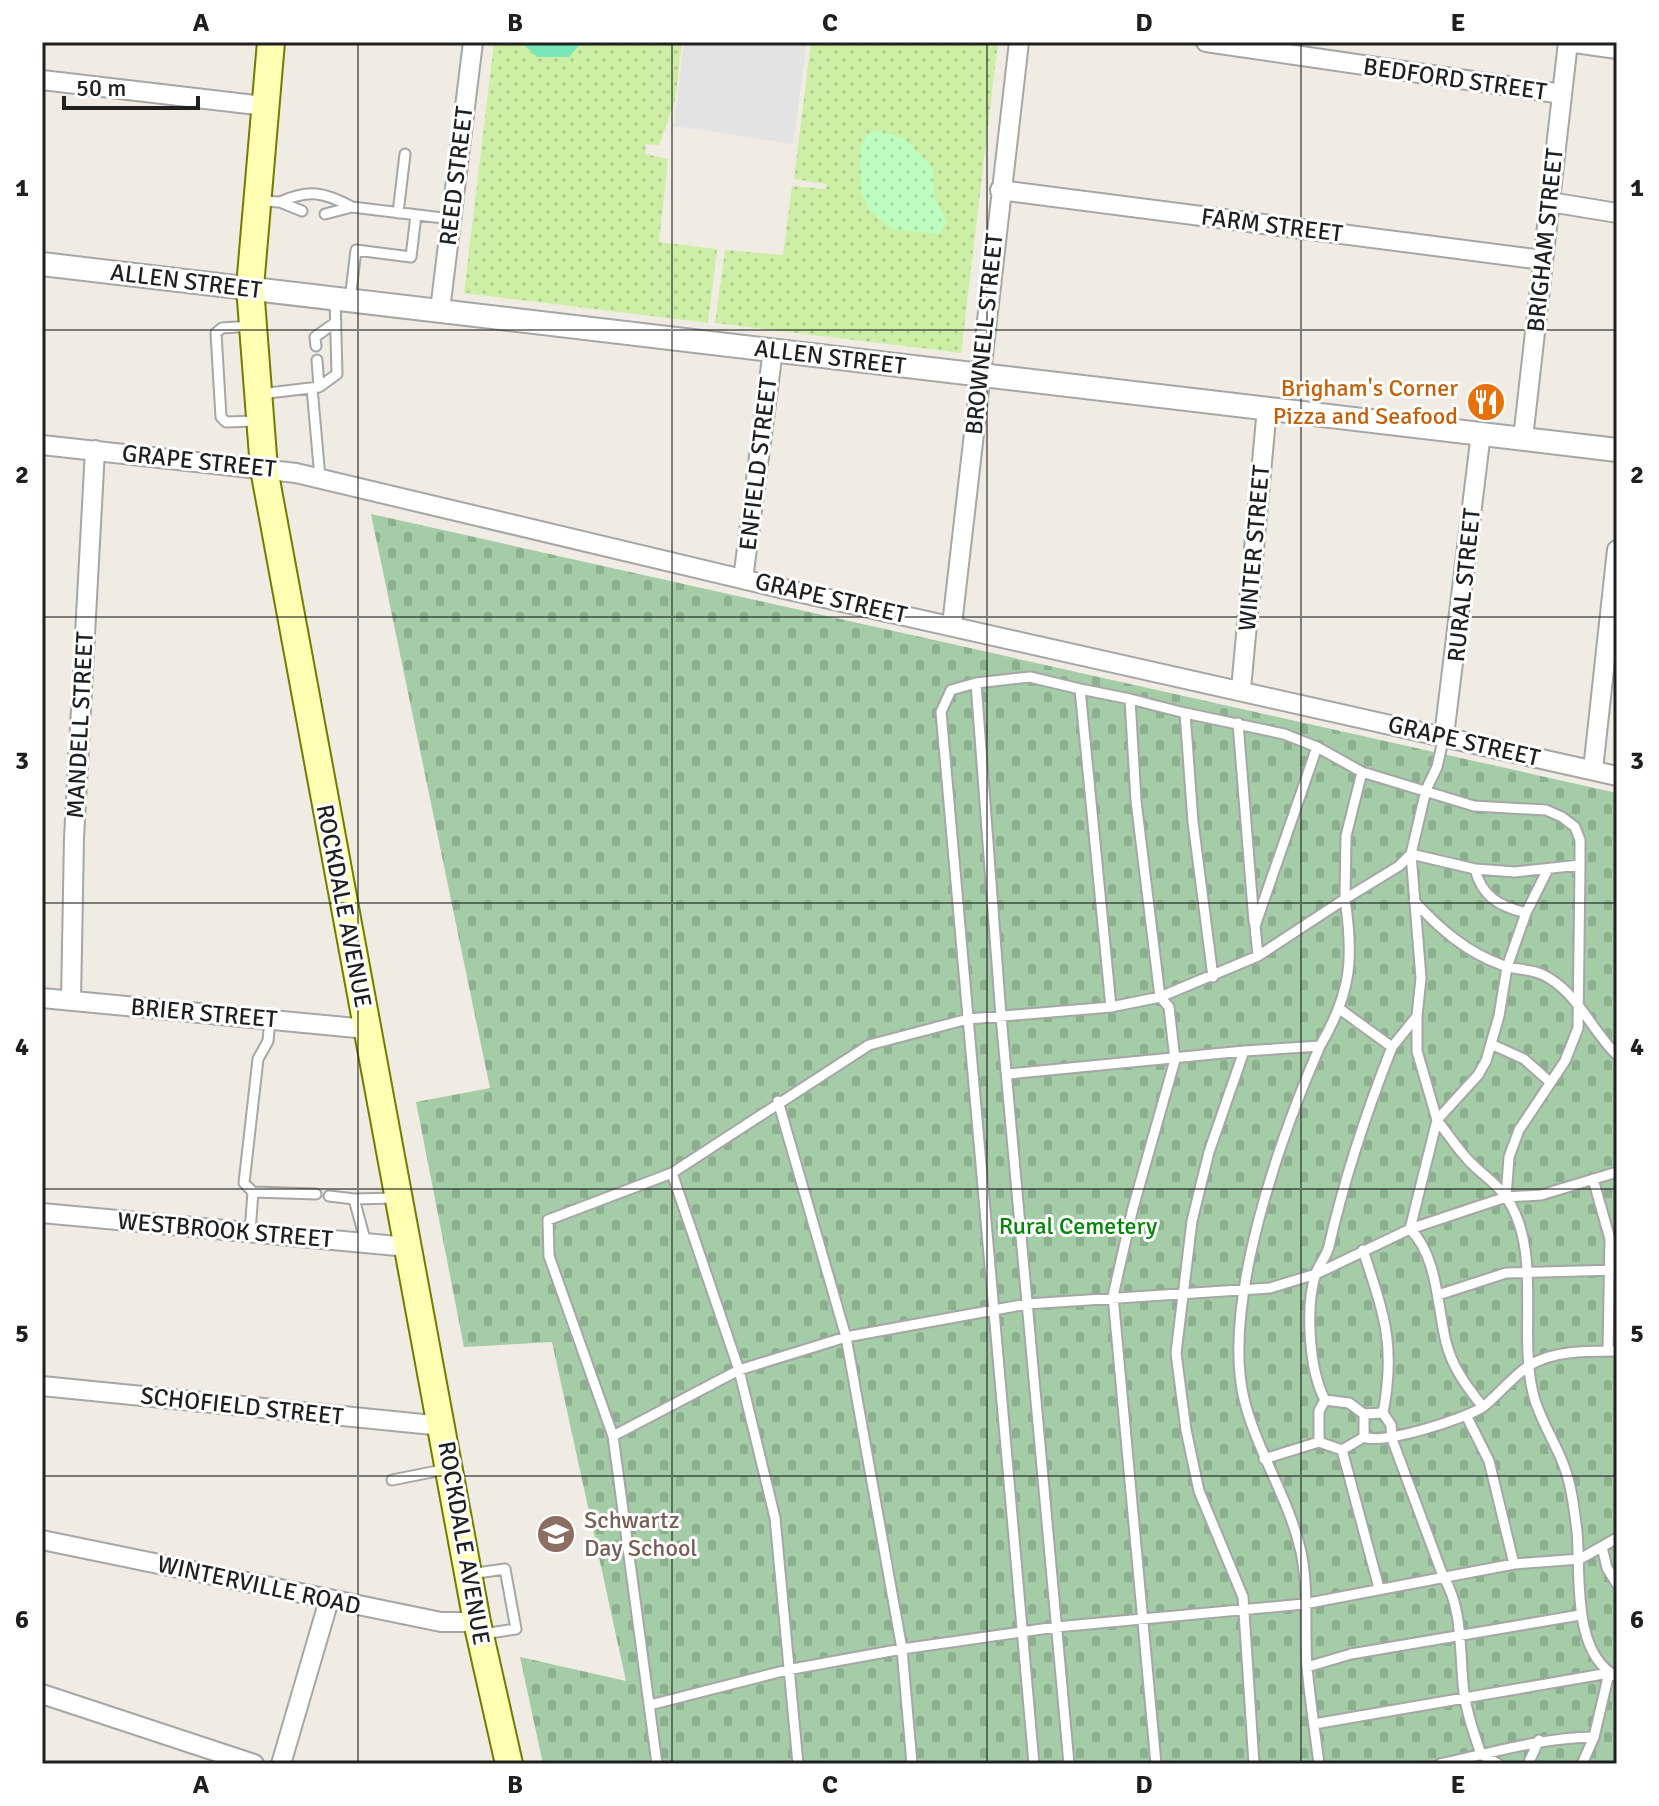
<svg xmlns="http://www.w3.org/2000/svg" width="1659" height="1806" font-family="Signika,sans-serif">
<defs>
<pattern id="grass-dots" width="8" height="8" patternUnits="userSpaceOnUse" patternTransform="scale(2)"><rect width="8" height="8" fill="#ccefa5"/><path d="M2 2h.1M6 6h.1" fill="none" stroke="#afcc8e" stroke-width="1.8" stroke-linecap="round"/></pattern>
<pattern id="cemetery-stones" width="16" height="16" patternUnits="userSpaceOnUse" patternTransform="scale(2)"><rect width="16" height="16" fill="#a3cca7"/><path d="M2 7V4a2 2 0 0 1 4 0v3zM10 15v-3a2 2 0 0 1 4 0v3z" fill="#8caf8f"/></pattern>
<pattern id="park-dots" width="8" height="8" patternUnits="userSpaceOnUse" patternTransform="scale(2)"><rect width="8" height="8" fill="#bdfec0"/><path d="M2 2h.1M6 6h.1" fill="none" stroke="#a2d9a5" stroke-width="1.8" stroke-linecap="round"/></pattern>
</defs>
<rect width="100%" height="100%" fill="#f0ece4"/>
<path fill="url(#grass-dots)" d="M494,42H682L675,101L659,145L646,144L645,154L668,159L659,242L717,249L708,323L464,293Z
M811,42H998L961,353L715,323L725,250L783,255L792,186L826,189V184L794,179Z"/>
<path fill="url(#cemetery-stones)" d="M371,514L1617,793V1764H543L520,1657L626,1681L552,1342L464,1347L416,1102L490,1088Z"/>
<path fill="url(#park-dots)" d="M878,131L904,138L933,168L934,196L947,222L938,234L892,229L870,211L861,190L860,149L868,132Z"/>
<path fill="#7ae7b9" d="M521,42H582L569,57H537Z"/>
<path fill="#e3e3e3" d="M684,42H807L793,144L674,126Z"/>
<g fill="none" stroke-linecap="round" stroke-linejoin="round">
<g stroke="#a6a6a6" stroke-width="13">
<path id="service" d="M259,201L280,202L302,211
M280,202C309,189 324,192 352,207
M398,213L405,154
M325,214L352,207L451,219
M350,300L356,250L411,257L416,215
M251,326L222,328L216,333L221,417L226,422L258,421
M316,346L315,337L336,322
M317,360L319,387
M312,388L320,478
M260,394L319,387L337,374L335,299
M976,683L951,690L941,712L1034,1764
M1238,723L1254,922
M1317,747L1362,772L1474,806L1546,810L1562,817L1575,827L1580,840V865L1578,1028L1565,1061L1519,1130L1509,1157L1506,1197L1541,1195L1617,1172
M1475,869L1515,872L1580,865
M1414,901C1440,929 1466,952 1502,965C1519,971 1533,968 1549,978C1581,998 1591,1030 1617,1055
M1526,913L1548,869
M1213,977L1193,822L1185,713L1284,734L1317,747L1255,926L1258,956
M1111,1007L1080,689L1130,699
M1417,1016V1051L1437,1120L1478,1075L1486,1061L1499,1016L1507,967L1526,913C1499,906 1482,897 1475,869L1411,854L1426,790L1437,767L1444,736
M1493,1045L1524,1059L1550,1082
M1009,1074L1244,1051
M778,1101L846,1337L902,1649L912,1764
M1437,1120C1448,1134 1458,1150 1471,1163C1482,1174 1497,1184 1506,1197C1543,1250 1518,1332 1533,1393C1539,1419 1555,1441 1564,1466C1572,1487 1574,1509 1577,1531C1581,1574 1571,1653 1617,1677
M672,1173L739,1370L775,1518L798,1764
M1593,1179L1610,1239L1608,1351
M253,1192L316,1194
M329,1196L354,1199L366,1243
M354,1199L395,1198
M250,1232L253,1192L244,1183L258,1059L268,1041L270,1019
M1363,1250C1384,1315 1396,1344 1383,1413
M1438,1295L1506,1273L1617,1270
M1325,1400C1309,1370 1305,1306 1316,1273C1319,1264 1327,1256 1329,1246C1345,1176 1366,1113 1392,1047
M1483,1407C1498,1395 1514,1375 1530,1365C1555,1350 1589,1351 1617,1351
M1364,1414L1383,1413L1391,1425L1392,1439L1443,1576C1464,1610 1459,1654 1464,1693C1467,1714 1474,1734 1481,1754L1498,1764
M1467,1417L1489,1461L1514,1564
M613,1436L739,1370L846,1337L1027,1304L1270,1288L1316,1274L1410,1229L1506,1197
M1364,1437L1342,1450L1379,1588
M1319,1442L1342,1450
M1264,1459L1319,1442V1411L1325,1400L1349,1403L1364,1414V1437C1383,1445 1464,1419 1483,1407C1467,1387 1452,1367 1446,1342C1437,1306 1438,1257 1410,1229L1437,1120
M392,1480L447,1469
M1602,1547L1607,1568L1617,1584
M470,1574L505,1569L516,1629L483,1634
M1307,1667L1351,1654L1580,1615
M650,1705L787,1670L902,1649L1056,1627L1304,1604L1514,1564L1580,1559L1617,1538
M1314,1724L1609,1673
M657,1764L613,1436L549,1256L548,1220L672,1173L869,1045L968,1019L1111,1007L1160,997L1258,956L1345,899L1346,836L1362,772
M1069,1764L1001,1016L976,683L1030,677L1080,689
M1156,1764L1113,1296L1133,1208L1175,1060L1169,1007L1160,997L1136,801L1130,699L1185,713
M1254,1764L1243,1597L1199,1491L1186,1430L1176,1353L1192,1221L1209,1152L1244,1051L1320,1046C1351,993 1354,960 1345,899L1399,866L1411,854L1421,978L1417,1016L1392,1047L1341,1010
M1319,1764C1315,1732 1310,1700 1307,1667C1304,1630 1309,1589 1301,1552C1289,1498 1257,1452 1244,1399C1221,1303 1281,1135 1320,1046
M1440,1764C1492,1753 1539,1738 1594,1737
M1528,1764L1539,1740
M1582,1764L1594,1737L1609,1673"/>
</g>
<g stroke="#a6a6a6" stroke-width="22">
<path id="minor" d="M1206,42L1562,94
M1568,42L1617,49
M42,80L265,106
M1000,190L1543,260
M1550,202L1617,213
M440,310L473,42
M1523,438L1568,42
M42,445L296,473L780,588L1617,776
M743,579L773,350
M952,625L1019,42
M1241,689L1267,408
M1444,736L1481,433
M1593,770L1617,550
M42,998L367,1029
M71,1001L74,838L95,450
M42,1213L408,1247
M42,1386L443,1426
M42,1540L441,1622H477
M42,1694L254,1764
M281,1764L329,1600"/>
</g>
<g stroke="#a6a6a6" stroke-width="26">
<path id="tertiary" d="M42,264L1617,450"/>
</g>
<g stroke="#737b00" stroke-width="30">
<path id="secondary" d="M271,42L250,287L264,469L477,1622L509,1764"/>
</g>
<use href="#service" stroke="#fff" stroke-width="9"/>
<use href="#minor" stroke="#fff" stroke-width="18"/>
<use href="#tertiary" stroke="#fff" stroke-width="22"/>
<use href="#secondary" stroke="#feffb3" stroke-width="26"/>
</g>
<path fill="none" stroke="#1f1f1f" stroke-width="2" stroke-opacity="0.55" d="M358,42V1764M672,42V1764M987,42V1764M1301,42V1764M42,330H1617M42,617H1617M42,903H1617M42,1189H1617M42,1476H1617"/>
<defs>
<g id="restaurant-disc" transform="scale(2)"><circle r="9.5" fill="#e8710a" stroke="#fff"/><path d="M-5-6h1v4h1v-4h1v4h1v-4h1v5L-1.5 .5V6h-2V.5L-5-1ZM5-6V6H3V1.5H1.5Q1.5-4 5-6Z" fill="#fff"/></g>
<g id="school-disc" transform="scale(2)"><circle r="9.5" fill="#8d6e63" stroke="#fff"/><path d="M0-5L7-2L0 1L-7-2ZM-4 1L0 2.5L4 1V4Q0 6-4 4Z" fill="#fff"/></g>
</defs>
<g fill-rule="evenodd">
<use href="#restaurant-disc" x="1486" y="402"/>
<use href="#school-disc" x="556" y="1534"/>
</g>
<g text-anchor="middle" stroke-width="6" stroke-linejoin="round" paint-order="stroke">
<g font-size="24" fill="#1f1f1f" stroke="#fff">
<text transform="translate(1455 79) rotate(8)" y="8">BEDFORD STREET</text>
<text transform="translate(456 176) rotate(-83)" y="8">REED STREET</text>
<text transform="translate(1272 225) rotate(7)" y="8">FARM STREET</text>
<text transform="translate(1545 240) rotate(-84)" y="8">BRIGHAM STREET</text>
<text transform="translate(186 281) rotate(7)" y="8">ALLEN STREET</text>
<text transform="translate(984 334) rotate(-84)" y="8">BROWNELL STREET</text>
<text transform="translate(830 357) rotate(7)" y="8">ALLEN STREET</text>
<text transform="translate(199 461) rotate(6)" y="8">GRAPE STREET</text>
<text transform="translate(758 464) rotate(-83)" y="8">ENFIELD STREET</text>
<text transform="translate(1254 548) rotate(-85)" y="8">WINTER STREET</text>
<text transform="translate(1464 585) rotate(-84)" y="8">RURAL STREET</text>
<text transform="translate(831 598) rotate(13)" y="8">GRAPE STREET</text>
<text transform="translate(80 725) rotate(-87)" y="8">MANDELL STREET</text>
<text transform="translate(1464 741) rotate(13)" y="8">GRAPE STREET</text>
<text transform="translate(344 906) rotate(79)" y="8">ROCKDALE AVENUE</text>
<text transform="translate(204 1013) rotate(5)" y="8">BRIER STREET</text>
<text transform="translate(225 1230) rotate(5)" y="8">WESTBROOK STREET</text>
<text transform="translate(242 1406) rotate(6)" y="8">SCHOFIELD STREET</text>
<text transform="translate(464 1543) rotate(80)" y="8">ROCKDALE AVENUE</text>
<text transform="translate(259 1585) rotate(12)" y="8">WINTERVILLE ROAD</text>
</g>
<g font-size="24" fill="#c56008" stroke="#fff" text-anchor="end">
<text x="1458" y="396">Brigham's Corner<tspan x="1458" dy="28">Pizza and Seafood</tspan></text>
</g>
<g font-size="24" fill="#018807" stroke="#fff">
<text x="1078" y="1234">Rural Cemetery</text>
</g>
<g font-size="24" fill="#785e54" stroke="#fff" text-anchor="start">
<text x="584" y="1528">Schwartz<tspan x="584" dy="28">Day School</tspan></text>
</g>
</g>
<rect width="1659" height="1806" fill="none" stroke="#ffffff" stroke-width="88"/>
<path d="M64 96v12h134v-12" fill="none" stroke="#1f1f1f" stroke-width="4"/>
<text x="76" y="96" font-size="24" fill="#1f1f1f" stroke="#ffffff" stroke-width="6" paint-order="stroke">50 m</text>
<rect x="44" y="44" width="1571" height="1718" fill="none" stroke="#1f1f1f" stroke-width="3"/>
<g font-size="26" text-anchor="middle" font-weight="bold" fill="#1f1f1f">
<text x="201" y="31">A</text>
<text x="515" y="31">B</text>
<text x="830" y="31">C</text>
<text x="1144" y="31">D</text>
<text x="1458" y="31">E</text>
<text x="22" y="196">1</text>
<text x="1637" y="196">1</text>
<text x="22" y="483">2</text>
<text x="1637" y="483">2</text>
<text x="22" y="769">3</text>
<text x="1637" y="769">3</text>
<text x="22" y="1055">4</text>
<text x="1637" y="1055">4</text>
<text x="22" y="1342">5</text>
<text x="1637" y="1342">5</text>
<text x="22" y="1628">6</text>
<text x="1637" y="1628">6</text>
<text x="201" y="1793">A</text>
<text x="515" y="1793">B</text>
<text x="830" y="1793">C</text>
<text x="1144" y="1793">D</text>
<text x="1458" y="1793">E</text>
</g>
</svg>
